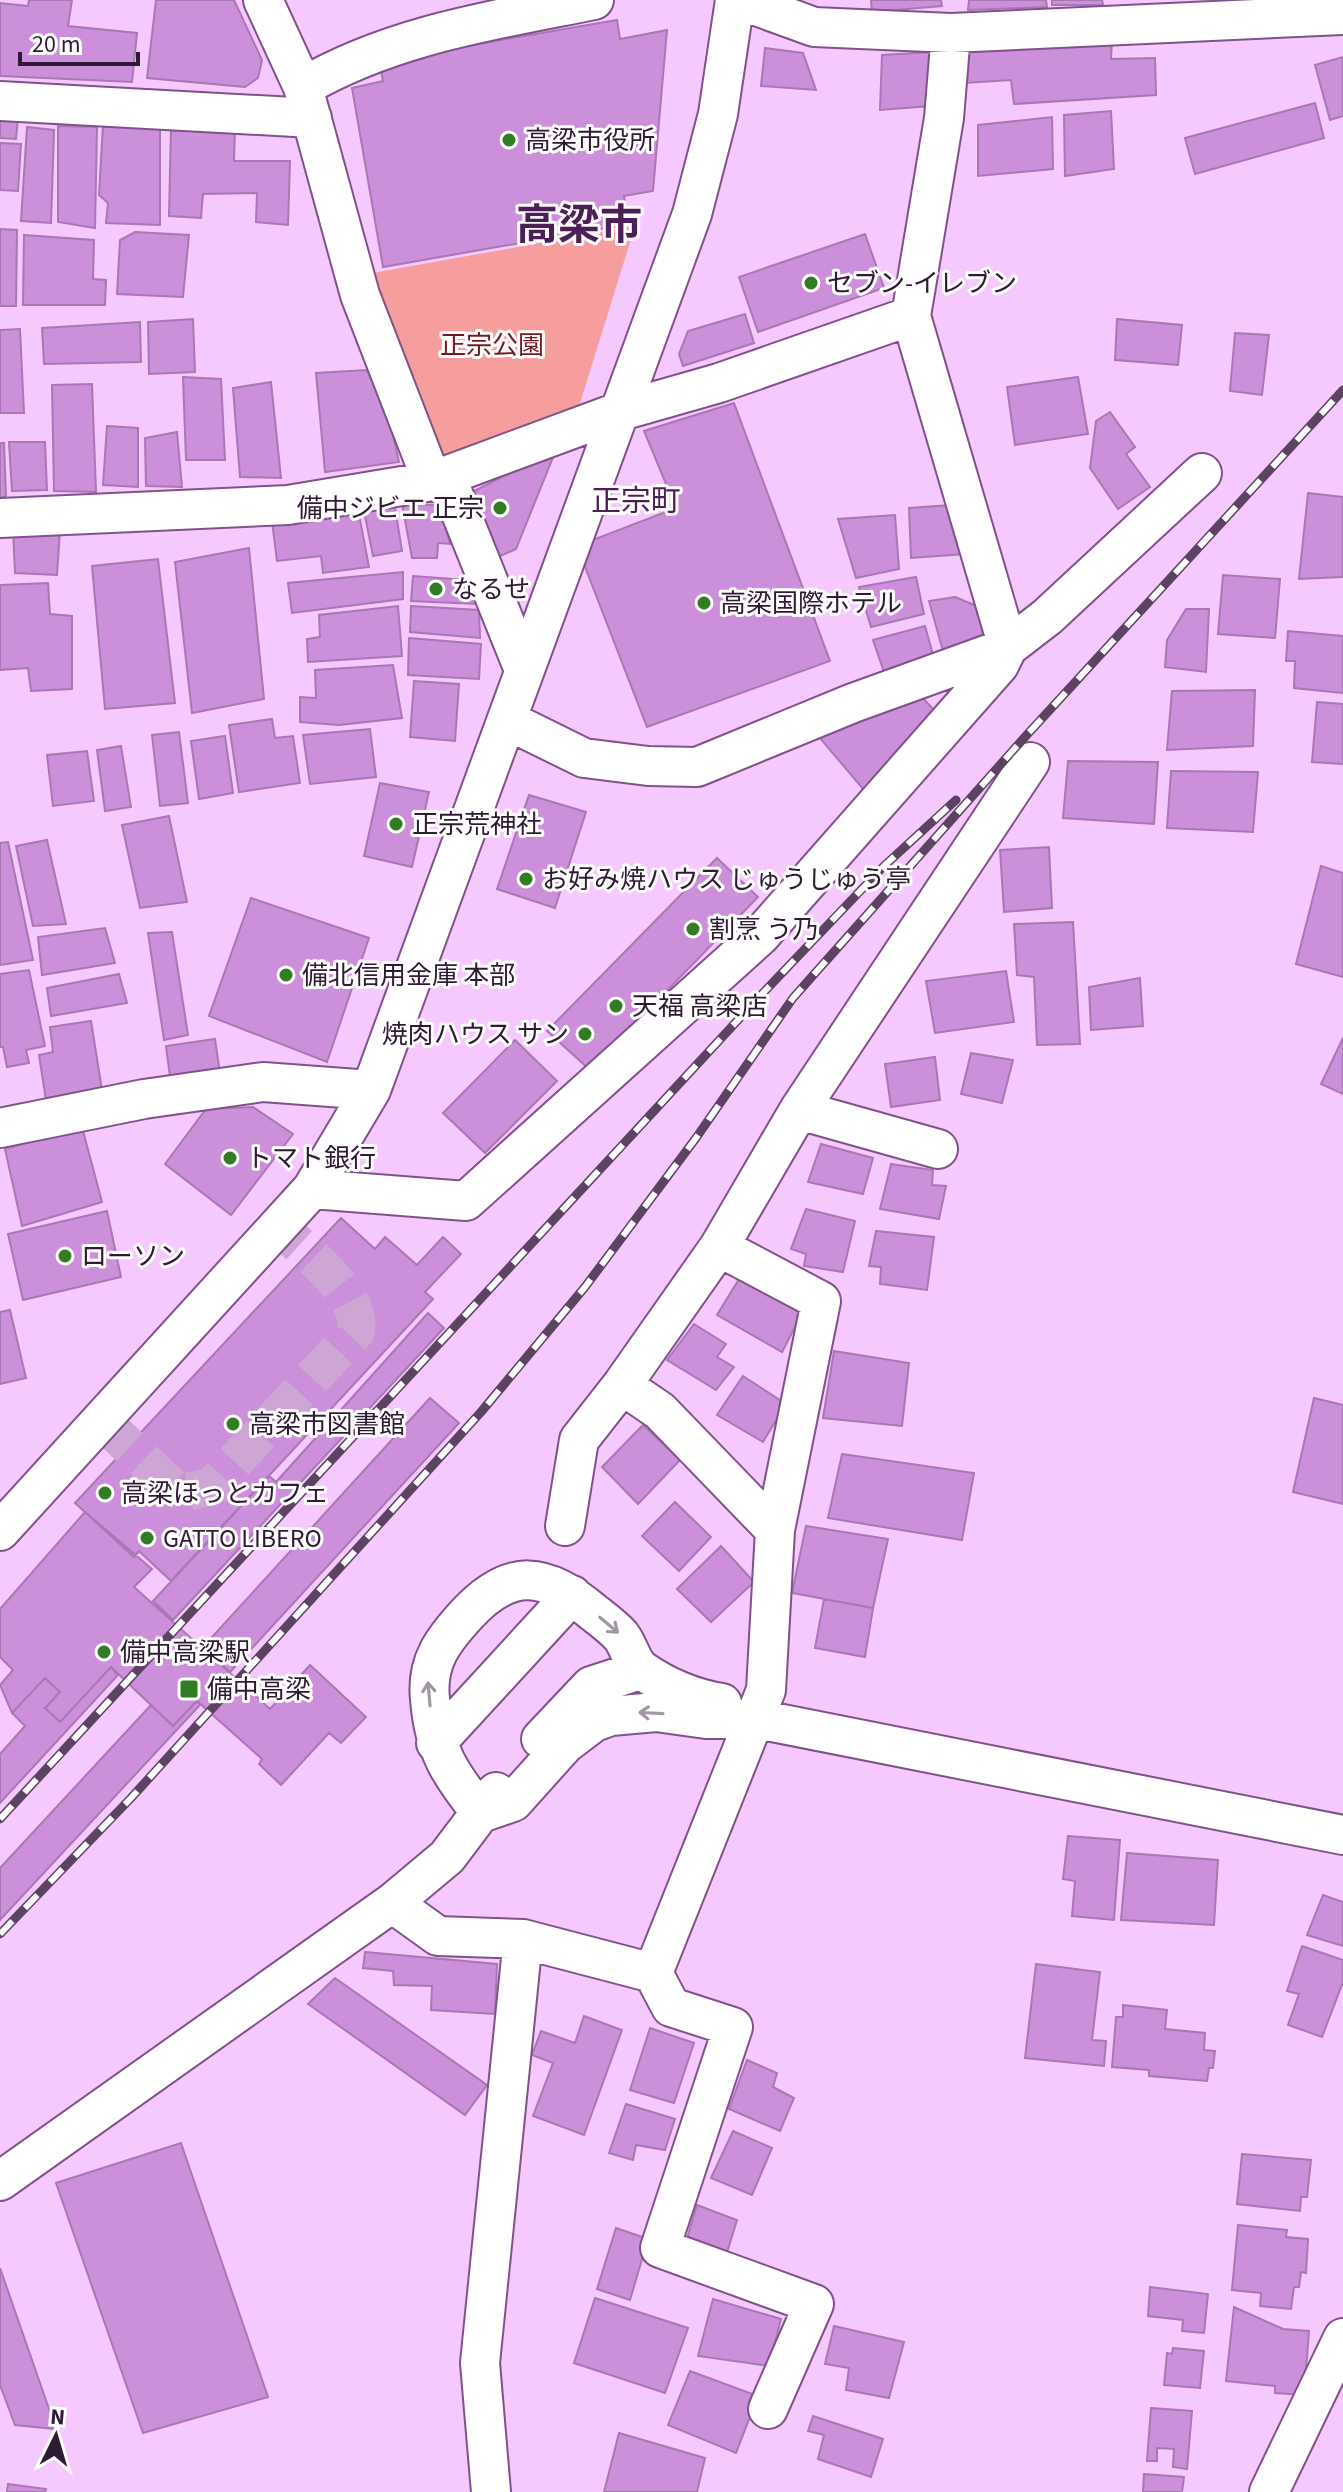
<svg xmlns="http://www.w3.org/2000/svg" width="1343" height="2492" font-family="'Source Sans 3','Noto Sans JP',sans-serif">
<rect width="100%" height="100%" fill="#f5c9fe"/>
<path fill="#f69e9d" d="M635,226L578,410L452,458L432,449L367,274Z"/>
<path fill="#cc8fd9" stroke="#aa77b5" stroke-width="2" d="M29,0H72L68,26L137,33L132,82L0,76V3L28,6Z
M156,0H234L262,60L258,78L245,87L147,78Z
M871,0H941L942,6L872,12Z
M969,0H1046L1047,7L968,10Z
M1052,0H1102L1103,5H1052Z
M617,20L620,39L667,30L653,191L624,196L629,224L383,267L352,88L383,81L381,71L432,52Z
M1112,39L1111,59L1155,58L1156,95L1014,104L1011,80L965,83L963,51Z
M765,48L803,53L816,90L761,86Z
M932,52L931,106L880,110L882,55Z
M1343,57V116L1330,120L1315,65Z
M1315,103L1324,138L1195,174L1185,138Z
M1111,111L1114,169L1065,176L1064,115Z
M0,117L18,118L16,139L0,138Z
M1052,117L1053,169L978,176V125Z
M103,125L160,126V225L106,223L108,203L99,195Z
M58,126L97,127L95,228L58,222Z
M27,127L54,130L51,223L21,221Z
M171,127L235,129L234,161H290L288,225L256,222L257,193L203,194L201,218L169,216Z
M0,143L21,144L18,191L0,190Z
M0,229L17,230L16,306H0Z
M135,232L189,235L183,297L117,294L120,240Z
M865,234L884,288L758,332L739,277Z
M24,235L94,240L93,279L106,280L105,305H23Z
M745,314L754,343L683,366L679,354L688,331Z
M193,319L195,372L149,374L148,322Z
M1117,319L1182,325L1178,365L1115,360Z
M140,322L141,362L44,364L42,328Z
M20,329L24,413H0V330Z
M1235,333L1269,335L1262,395L1230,391Z
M367,370L389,417L399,462L325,472L316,373Z
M183,377L221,379L225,460H186Z
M1078,377L1088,434L1015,445L1007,387Z
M271,382L281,478L240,477L233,388Z
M92,384L96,492L54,491L52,385Z
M734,403L830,661L647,727L577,546L676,508L644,431Z
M1110,412L1135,447L1126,454L1150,487L1118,509L1090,468L1096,421Z
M107,426L138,428V487L103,485Z
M177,432L182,487L146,486L145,438Z
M9,442H45L47,490L12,491Z
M0,443H4L6,497H0Z
M556,450L516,549L498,557L474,491Z
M1308,493L1343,497V577L1299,579Z
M394,501L402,551L373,556L363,506Z
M402,504L440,505L450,544L438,543L437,558H412Z
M965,504L979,553L911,558L909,508Z
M358,509L369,567L323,573L321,556L277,561L272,521Z
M895,515L899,569L856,578L838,519Z
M13,530H60L57,575L15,573Z
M249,548L264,699L192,713L175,562Z
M158,559L175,703L105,709L92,566Z
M403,572V599L292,613L288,583Z
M1223,575L1280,579L1275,638L1218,634Z
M413,576L466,580V591L476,592L477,604L411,601Z
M916,577L924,614L871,627L859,587Z
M48,583L50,614L72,616V689L31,691L28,668L0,670V585Z
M955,597L989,611L998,641L945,658L929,601Z
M398,606L402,656L308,662L307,639L320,637L319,615Z
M411,606L479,610L480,638L410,632Z
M1186,609H1209L1206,672L1165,667L1167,640Z
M925,626L935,662L886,678L873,640Z
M1288,631L1343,636V693L1294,688L1295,661H1286Z
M409,638L481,644L479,679L408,675Z
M393,665L402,718L339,725L300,722V697L316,698L315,670Z
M414,681L459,684L455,741L410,737Z
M1255,690L1253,746L1167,750L1172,691Z
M922,697L940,717L864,790L819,737Z
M1317,702L1343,704V764L1312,762Z
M272,719L275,738L293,736L300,783L239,792L229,725Z
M370,729L376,777L310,784L303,735Z
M179,732L188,803L160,806L152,735Z
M225,736L233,793L199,799L191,741Z
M121,746L131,807L105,811L97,750Z
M87,751L94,801L53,806L47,755Z
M1068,761L1158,762L1154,824L1063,818Z
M1171,771L1258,772L1253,832L1167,828Z
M380,783L429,792L412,867L364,856Z
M529,795L586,812L555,908L497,889Z
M169,816L187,902L140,908L122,825Z
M47,840L66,924L33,926L16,846Z
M8,842L33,960L0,965V843Z
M1049,847L1052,908L1004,912L1000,850Z
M717,858L758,897L590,1070L547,1031Z
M1321,866L1343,873V977L1296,964Z
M251,898L369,938L327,1062L209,1016Z
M1073,922L1080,1044L1037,1045L1034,977L1017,975L1014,924Z
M105,928L115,963L42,975L38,937Z
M172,932L188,1035L164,1040L148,933Z
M29,970L45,1046L26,1050L29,1063L7,1067L3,1047H0V974Z
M1006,971L1014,1022L935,1033L926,981Z
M119,974L127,1003L51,1016L47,988Z
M1140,978L1143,1026L1091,1030L1089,987Z
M91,1021L102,1090L46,1100L39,1055L53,1052L50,1027Z
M1343,1038V1094L1321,1084Z
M215,1039L220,1073L170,1077L166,1046Z
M515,1040L557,1081L485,1153L443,1113Z
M971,1053L1013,1060L1002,1103L961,1094Z
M935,1057L940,1100L891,1107L885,1064Z
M253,1107L293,1134L231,1215L165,1164L206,1109Z
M82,1127L102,1202L22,1226L5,1149Z
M821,1144L873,1158L863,1194L808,1182Z
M891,1164L933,1170L932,1185L946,1186L939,1219L880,1209Z
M806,1209L855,1221L843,1272L804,1266L806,1254L791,1249Z
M107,1211L121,1277L23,1300L8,1234Z
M341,1218L375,1249L385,1237L417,1265L443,1237L461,1254L425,1292L433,1299L171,1581L139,1551L134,1557L75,1503Z
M876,1231L934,1237L927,1290L880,1284L881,1267L869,1266Z
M739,1279L806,1306L782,1352L717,1315Z
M10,1310L26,1378L0,1384V1312Z
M428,1313L444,1328L173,1620L153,1601L269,1476L276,1482Z
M694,1324L726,1344L717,1357L734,1367L716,1390L667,1360Z
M834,1351L909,1363L902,1426L823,1418Z
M743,1376L786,1404L763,1442L717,1415Z
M430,1398L459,1423L230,1672L203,1647Z
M1314,1398L1343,1405V1504L1293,1492Z
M643,1425L680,1460L638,1504L602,1467Z
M842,1454L974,1473L962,1540L828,1518Z
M675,1502L711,1537L679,1571L642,1536Z
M85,1512L152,1569L134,1587L270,1709L310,1665L366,1717L341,1743L329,1733L281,1785L259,1764L262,1759L197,1701L173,1726L111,1667L60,1722L45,1708L60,1692L45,1678L12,1713L0,1685L13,1670L0,1657V1609Z
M806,1526L888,1539L873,1608L792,1593Z
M721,1546L754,1582L711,1622L677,1589Z
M824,1599L873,1608L865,1657L815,1648Z
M111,1667L118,1675L0,1803V1754L25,1726L12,1713L45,1678L60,1692L45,1708L60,1722Z
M197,1701L200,1705L0,1920V1868L151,1705L173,1726Z
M1068,1836L1120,1840L1114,1920L1072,1916L1075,1881L1063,1879Z
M1127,1853L1218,1860L1214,1925L1121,1920Z
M1323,1895L1343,1902V1946L1307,1935Z
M1302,1946L1343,1960V1982L1322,2037L1288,2025L1299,1994L1287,1991Z
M365,1952L497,1964L495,2014L431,2010L432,1986L394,1985L393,1971L363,1968Z
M1036,1964L1100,1972L1092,2040L1106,2041L1104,2066L1025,2058Z
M335,1978L487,2085L465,2115L308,2004Z
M1123,2005L1167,2010L1165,2029L1205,2033L1204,2050L1215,2051L1213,2068H1209L1207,2081L1149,2076V2070L1112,2067L1116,2017H1123Z
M584,2016L622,2030L584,2135L533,2116L553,2063L532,2055L541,2031L575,2043Z
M650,2028L694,2043L674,2103L630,2090Z
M747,2060L777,2073L773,2087L794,2098L780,2131L729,2109Z
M626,2104L675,2119L665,2150L636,2145L633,2160L609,2153Z
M733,2131L772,2148L752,2195L711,2178Z
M181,2143L268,2397L143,2433L56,2183Z
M1242,2154L1311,2160L1307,2197H1301L1300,2211L1237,2204Z
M697,2205L737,2220L725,2259L685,2245Z
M1238,2225L1287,2230L1286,2237L1308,2239L1306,2273L1301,2272L1299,2287H1294L1291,2309L1260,2306L1261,2293L1232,2290Z
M616,2228L648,2239L630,2300L597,2289Z
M0,2268L56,2429L15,2425L0,2385Z
M1150,2287L1208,2294L1204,2333L1182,2331L1183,2320L1148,2316Z
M595,2298L688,2328L665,2393L574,2363Z
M713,2299L781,2319L769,2366L698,2356Z
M1234,2307L1283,2329L1309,2331L1304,2395L1275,2393V2386L1226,2381Z
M834,2326L904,2342L889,2398L846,2390L849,2368L825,2364Z
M1173,2348L1204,2351L1200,2388L1164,2385L1167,2353L1172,2354Z
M690,2371L758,2396L736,2453L668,2425Z
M1151,2408L1192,2411L1187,2469L1173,2467L1174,2449L1157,2448V2461H1147Z
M813,2416L883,2439L871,2477L818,2459L824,2435L808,2431Z
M619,2433L705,2458L697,2492H604Z
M1144,2474L1184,2477L1182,2492H1143Z
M8,2484L46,2489L45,2492H7Z"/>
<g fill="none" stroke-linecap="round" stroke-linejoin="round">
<path stroke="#cda6d5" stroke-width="38" stroke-dasharray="38 19" stroke-linecap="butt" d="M102,1421L173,1488L186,1492L212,1486L356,1331C363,1294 303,1251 279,1226"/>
<g stroke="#81518b" stroke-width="42">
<path id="minor" d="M263,0L303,87L360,295L432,481
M740,0L814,27L951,33L1343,15
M303,87C392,35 494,20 594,0
M0,101L312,118
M446,476L524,670
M0,518L288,505L432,481L621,411L719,383L911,316
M507,720L584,758L648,766L697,767L853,703L1008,647L1047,617L1202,473
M799,1110L1030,762
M0,1128L144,1099L263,1082L371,1090
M312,1189L466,1201L760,936L999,665L1008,647L911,316L944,118L951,33
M622,1385L660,1411L775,1530
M565,1526L579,1440L622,1385L719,1247L799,1110L938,1149
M0,1531L312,1189L371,1090L692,214L718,114L735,0
M541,1739L591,1686L640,1670
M436,1743L572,1595
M481,1813L513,1802L565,1744L594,1722L611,1716L656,1712L706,1719H757L1343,1835
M481,1813C450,1774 434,1751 430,1699C426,1662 443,1640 467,1614C511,1567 545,1572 593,1612C602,1619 613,1627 621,1636C629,1646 632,1664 643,1671C666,1687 695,1699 722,1703
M392,1903L438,1936L523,1939
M653,1973L766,1690L775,1530L821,1301L719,1247
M0,2181L392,1903L447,1857L496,1792
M491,2492L480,2363L523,1939L653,1973L671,2007L733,2027L660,2248L814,2304L768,2409
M1269,2492L1343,2338"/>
</g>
<use href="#minor" stroke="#fff" stroke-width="38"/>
<g stroke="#5c4361" stroke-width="9">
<path id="rail" d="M0,1819L762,994L884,866L956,800
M0,1934L131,1798L481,1412L585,1287L696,1138L793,998L1024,738L1343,390"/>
</g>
<use href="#rail" stroke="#fcfcfc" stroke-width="6" stroke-dasharray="18" stroke-linecap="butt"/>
</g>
<defs><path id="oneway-shaft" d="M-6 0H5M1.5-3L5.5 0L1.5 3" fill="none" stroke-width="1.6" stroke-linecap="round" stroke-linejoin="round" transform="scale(2)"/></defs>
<g stroke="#a198a3">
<use href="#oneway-shaft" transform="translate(609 1625) rotate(40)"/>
<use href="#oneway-shaft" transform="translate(429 1694) rotate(-95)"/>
<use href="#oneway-shaft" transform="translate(651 1713) rotate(-177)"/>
</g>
<g fill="#327c21" stroke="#fcfcfc" stroke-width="3">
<circle cx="509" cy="140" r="8"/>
<circle cx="811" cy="283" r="8"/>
<circle cx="500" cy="508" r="8"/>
<circle cx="436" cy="589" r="8"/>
<circle cx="704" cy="603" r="8"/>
<circle cx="396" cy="824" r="8"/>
<circle cx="526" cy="879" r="8"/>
<circle cx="693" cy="929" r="8"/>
<circle cx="286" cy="975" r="8"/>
<circle cx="616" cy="1006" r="8"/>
<circle cx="585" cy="1034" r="8"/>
<circle cx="230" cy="1158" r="8"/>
<circle cx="65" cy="1256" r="8"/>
<circle cx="233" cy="1424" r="8"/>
<circle cx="105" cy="1493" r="8"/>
<circle cx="147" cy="1538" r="8"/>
<circle cx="104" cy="1652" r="8"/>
<rect x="179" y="1679" width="20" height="20" rx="4"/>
</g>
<g text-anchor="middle" stroke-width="6" stroke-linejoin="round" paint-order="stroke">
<g font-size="26" fill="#2e1a32" stroke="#fcfcfc" text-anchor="start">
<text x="525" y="149">高梁市役所</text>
<text x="827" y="292">セブン-イレブン</text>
<text x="484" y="517" text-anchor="end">備中ジビエ 正宗</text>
<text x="452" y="598">なるせ</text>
<text x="720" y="612">高梁国際ホテル</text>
<text x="412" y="833">正宗荒神社</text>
<text x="542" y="888">お好み焼ハウス じゅうじゅう亭</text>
<text x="709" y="938">割烹 う乃</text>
<text x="302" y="984">備北信用金庫 本部</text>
<text x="632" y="1015">天福 高梁店</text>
<text x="569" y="1043" text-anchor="end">焼肉ハウス サン</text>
<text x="246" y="1167">トマト銀行</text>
<text x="81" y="1265">ローソン</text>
<text x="249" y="1433">高梁市図書館</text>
<text x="121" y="1502">高梁ほっとカフェ</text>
<text x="163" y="1547">GATTO LIBERO</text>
<text x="120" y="1661">備中高梁駅</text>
<text x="207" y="1698">備中高梁</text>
</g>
<g font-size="26" fill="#721922" stroke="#fcfcfc">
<text x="492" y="354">正宗公園</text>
</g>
<g font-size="30" fill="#4c1f56" stroke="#fcfcfc">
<text x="636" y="511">正宗町</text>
</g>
<g font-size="42" font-weight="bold" fill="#4c1f56" stroke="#fcfcfc">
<text x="579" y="239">高梁市</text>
</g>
</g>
<g transform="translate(56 2436) rotate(5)" stroke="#fcfcfc" stroke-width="6" paint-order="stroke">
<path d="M0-6L14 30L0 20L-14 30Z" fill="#2e1a32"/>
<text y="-12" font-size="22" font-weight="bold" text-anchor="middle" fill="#2e1a32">N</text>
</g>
<path d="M20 52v12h118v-12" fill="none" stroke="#2e1a32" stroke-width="4"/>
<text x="32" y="52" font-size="24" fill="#2e1a32" stroke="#fcfcfc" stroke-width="6" paint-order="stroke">20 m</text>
</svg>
